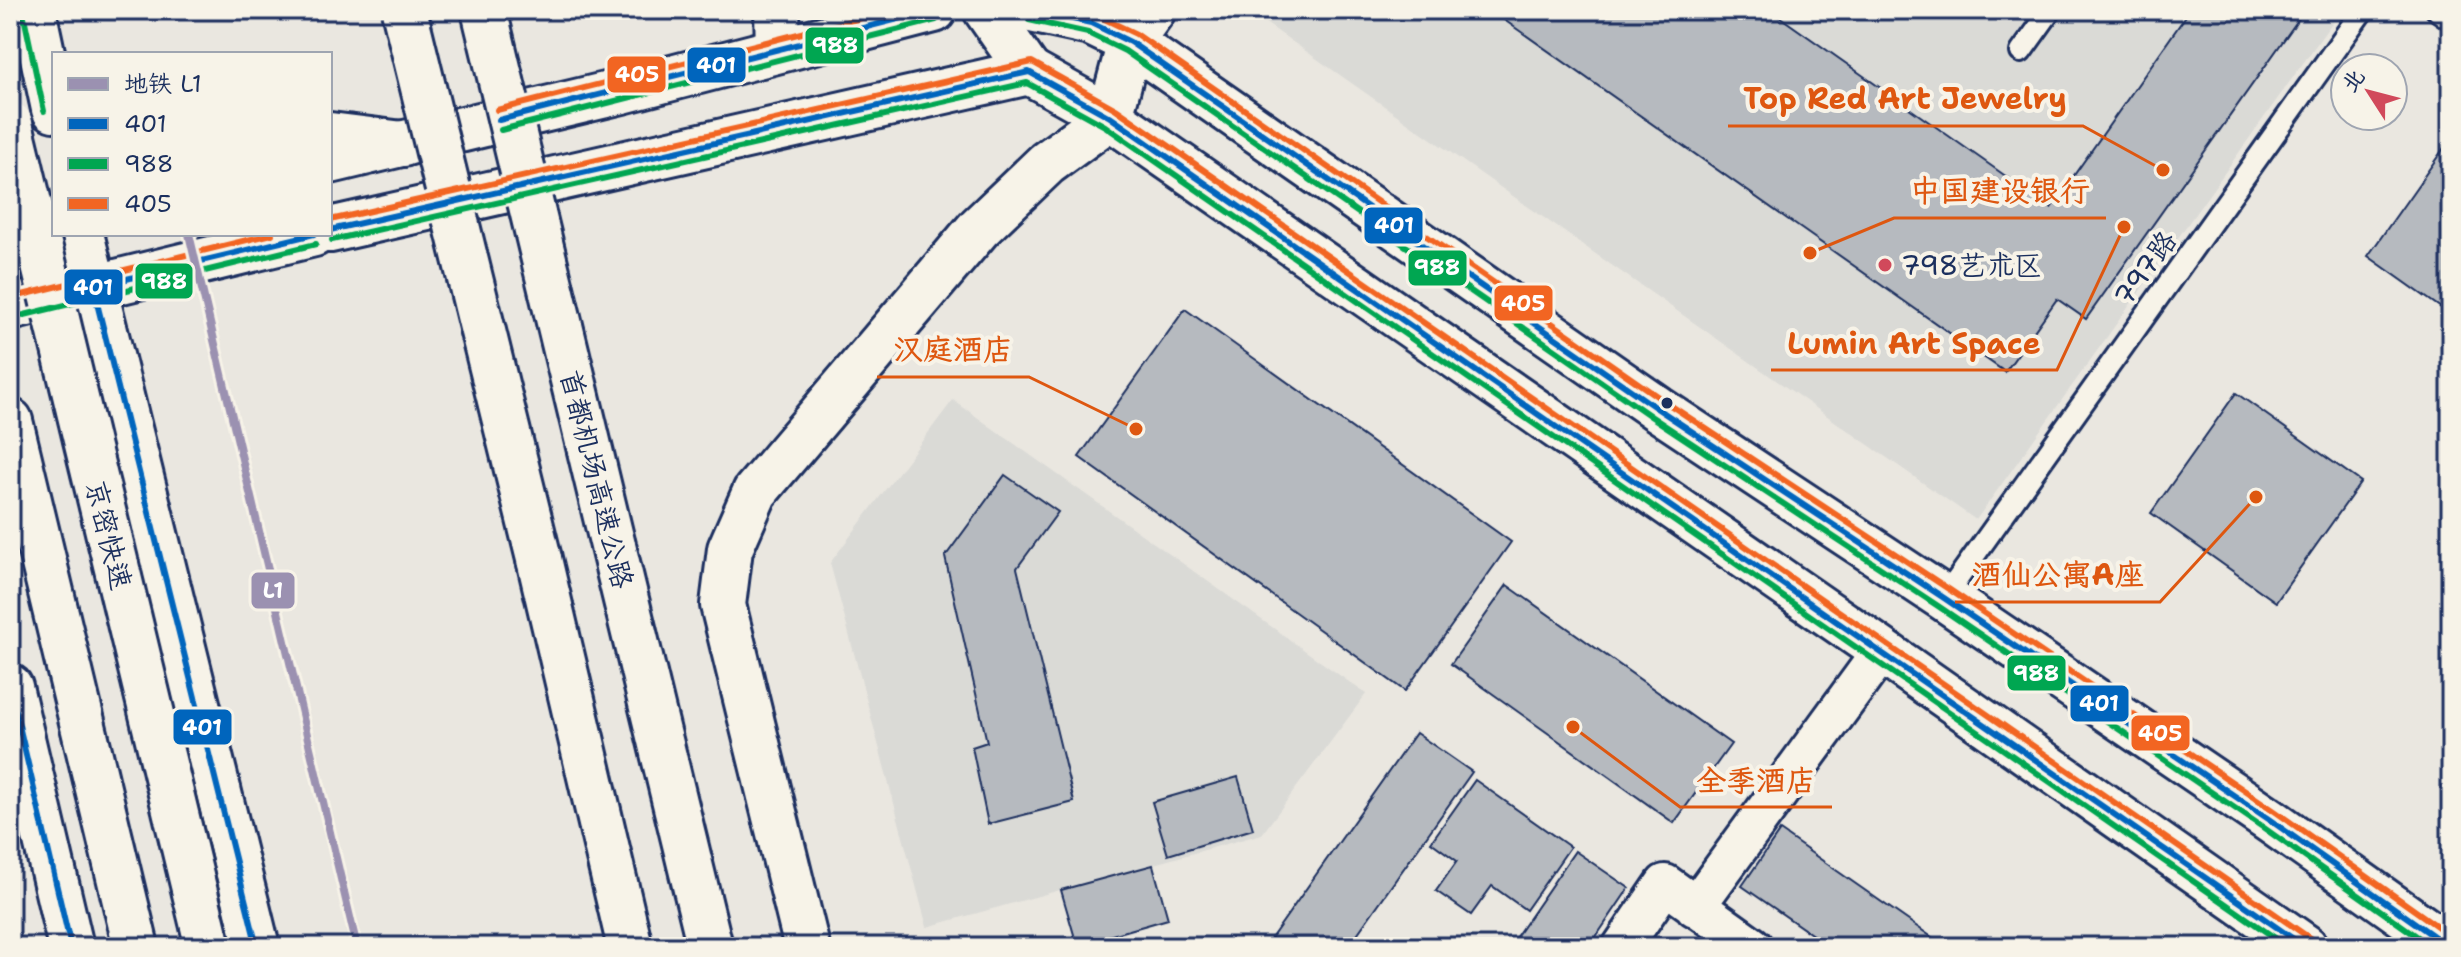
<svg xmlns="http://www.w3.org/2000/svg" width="2461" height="957" font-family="'Shantell Sans','LXGW WenKai TC',sans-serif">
<rect width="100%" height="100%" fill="#eae7e0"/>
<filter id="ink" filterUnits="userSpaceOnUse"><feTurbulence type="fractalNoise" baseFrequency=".0125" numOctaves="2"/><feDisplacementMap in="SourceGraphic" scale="16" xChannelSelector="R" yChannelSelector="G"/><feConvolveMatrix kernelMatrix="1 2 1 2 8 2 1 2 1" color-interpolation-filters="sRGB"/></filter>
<g filter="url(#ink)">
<path fill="#dadad6" d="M1247,10H2341L1976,520Z
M953,400L1366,694L1262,834L927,927L830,563Z"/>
<path fill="#b6babf" stroke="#1b2f5e" stroke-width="2" d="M1490,10H1770L2051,208L2190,10H2305L2086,319L2057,299L2005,372Z
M2451,138V315L2368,256Z
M1185,309L1511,542L1405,691L1079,457Z
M2236,393L2361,482L2276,602L2151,513Z
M1005,475L1058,512L1017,568L1074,802L988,824L972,747L987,742L945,557Z
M1507,585L1731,744L1674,823L1451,664Z
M1416,733L1472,772L1348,947H1265Z
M1238,777L1253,829L1168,855L1152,802Z
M1475,780L1570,847L1526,910L1492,886L1471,915L1436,891L1457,861L1431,842Z
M1780,831L1946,947H1830L1742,886Z
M1575,851L1629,888L1589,947H1509Z
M1153,865L1168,919L1077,945L1061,890Z"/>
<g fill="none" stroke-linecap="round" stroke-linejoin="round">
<g stroke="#1b2f5e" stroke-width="26">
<path id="service" d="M2437,10L2451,20
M2021,52L2051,10
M1944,598L2363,10"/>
</g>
<g stroke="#1b2f5e" stroke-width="44">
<path id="minor" d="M1695,907L1882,651
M1622,947L1665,884L1753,947"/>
</g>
<g stroke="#1b2f5e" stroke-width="50">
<path id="tertiary" d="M1110,117L1130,42L1153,10"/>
</g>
<g stroke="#1b2f5e" stroke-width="50">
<path id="secondary" d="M33,10L54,109
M777,10L778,49
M986,10L1029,72
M81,234L257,947
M10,687L71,947"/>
</g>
<g stroke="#1b2f5e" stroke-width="50">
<path id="primary" d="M1031,10L1091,23L1130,42L1658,409L1944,598L2270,820L2449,947
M330,161L622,91L934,10
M330,230L1029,72L1110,117L1882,651L2305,947
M10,243L54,231
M10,308L314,234"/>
</g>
<g stroke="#1b2f5e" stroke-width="50">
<path id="trunk" d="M52,97L54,98
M330,135L403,144
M10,421L136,947"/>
</g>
<g stroke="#1b2f5e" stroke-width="50">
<path id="motorway" d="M613,546L710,947
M539,559L630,947
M807,947L723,605L730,549L755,492L979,228L1047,163L1110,117"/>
</g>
<use href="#service" stroke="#f7f3e8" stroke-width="20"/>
<use href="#minor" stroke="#f7f3e8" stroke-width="38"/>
<use href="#tertiary" stroke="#f7f3e8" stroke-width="44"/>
<use href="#secondary" stroke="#f7f3e8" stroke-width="44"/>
<use href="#primary" stroke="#f7f3e8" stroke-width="44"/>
<use href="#trunk" stroke="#f7f3e8" stroke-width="44"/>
<use href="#motorway" stroke="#f7f3e8" stroke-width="44"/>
<g stroke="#1b2f5e" stroke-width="50" stroke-linecap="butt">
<path id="trunk-bridge" d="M10,124L208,947"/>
</g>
<g stroke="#1b2f5e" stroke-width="50" stroke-linecap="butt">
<path id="motorway-bridge" d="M404,10L539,559
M484,10L613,546"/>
</g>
<use href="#trunk-bridge" stroke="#f7f3e8" stroke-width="44"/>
<use href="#motorway-bridge" stroke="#f7f3e8" stroke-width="44"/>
<g stroke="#f7f3e8" stroke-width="12">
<path id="bus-1" d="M1031,10L1091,23L1130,42L1658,409L1944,598L2270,820L2449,947
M499,120L934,10
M330,230L1029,72L1110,117L2305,947
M10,687L71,947
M257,947L93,287L314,234"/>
</g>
<g stroke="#f7f3e8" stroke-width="12">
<path id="bus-2" d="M23,12L44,111
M1029,20L1088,33L1125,51L1652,417L1938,606L2264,828L2432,947
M501,130L936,20
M332,240L1027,83L1105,126L2288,947
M12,318L316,244"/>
</g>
<g stroke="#f7f3e8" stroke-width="12">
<path id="bus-3" d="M1078,10L1094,14L1136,34L1664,401L1950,590L2276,812L2451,936
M497,110L893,10
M330,220L1032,62L1116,109L2311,939
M10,298L272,234"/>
</g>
<use href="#bus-1" stroke="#0065bd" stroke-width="6"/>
<use href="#bus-2" stroke="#00a651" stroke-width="6"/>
<use href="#bus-3" stroke="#f26522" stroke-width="6"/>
<g stroke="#f7f3e8" stroke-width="14">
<path id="metro-1" d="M189,234L357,947"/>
</g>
<use href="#metro-1" stroke="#9b91b1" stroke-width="8"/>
</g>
</g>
<circle fill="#d1495b" stroke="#f7f3e8" stroke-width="3" cx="1885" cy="265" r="8"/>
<circle fill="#1b2f5e" stroke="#f7f3e8" stroke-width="3" cx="1667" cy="403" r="7"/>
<g text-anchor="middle" stroke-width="8" stroke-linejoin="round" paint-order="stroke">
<g font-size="28" fill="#1b2f5e" stroke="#f7f3e8" text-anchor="start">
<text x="1901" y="275">798艺术区</text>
</g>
<g font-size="28" fill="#1b2f5e" stroke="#f7f3e8">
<text transform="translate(2145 268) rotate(-54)" y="10">797路</text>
<text transform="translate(597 479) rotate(76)" y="10">首都机场高速公路</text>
<text transform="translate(109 535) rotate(76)" y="10">京密快速</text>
</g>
</g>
<path fill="none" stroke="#de5710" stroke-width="3" d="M2163 170L2083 126H1728M1810 253L1894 218H2106M2124 227L2057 370H1771M1136 429L1029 377H877M2256 497L2160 602H1955M1573 727L1680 807H1832"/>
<g fill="#de5710" stroke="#f7f3e8" stroke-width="3">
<circle cx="2163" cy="170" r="8"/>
<circle cx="1810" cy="253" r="8"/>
<circle cx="2124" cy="227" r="8"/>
<circle cx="1136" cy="429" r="8"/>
<circle cx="2256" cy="497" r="8"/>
<circle cx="1573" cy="727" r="8"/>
</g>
<g font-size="30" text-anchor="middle" font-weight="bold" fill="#de5710" stroke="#f7f3e8" stroke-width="8" stroke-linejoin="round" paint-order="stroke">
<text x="1905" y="109">Top Red Art Jewelry</text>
<text x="2000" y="201">中国建设银行</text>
<text x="1914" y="354">Lumin Art Space</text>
<text x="953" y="360">汉庭酒店</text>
<text x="2058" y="585">酒仙公寓A座</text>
<text x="1756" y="791">全季酒店</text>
</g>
<g stroke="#f7f3e8" stroke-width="3">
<rect x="804" y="26" width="61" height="39" rx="8" fill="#00a651"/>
<rect x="686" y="46" width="61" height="38" rx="8" fill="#0065bd"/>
<rect x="606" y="55" width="61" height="39" rx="8" fill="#f26522"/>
<rect x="1363" y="206" width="61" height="39" rx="8" fill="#0065bd"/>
<rect x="1407" y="249" width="61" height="38" rx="8" fill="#00a651"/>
<rect x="134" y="262" width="60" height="38" rx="8" fill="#00a651"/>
<rect x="63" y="268" width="61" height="38" rx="8" fill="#0065bd"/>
<rect x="1493" y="284" width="61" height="38" rx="8" fill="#f26522"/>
<rect x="250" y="571" width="46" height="39" rx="8" fill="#9b91b1"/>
<rect x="2006" y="654" width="61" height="38" rx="8" fill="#00a651"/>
<rect x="2069" y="684" width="61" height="39" rx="8" fill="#0065bd"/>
<rect x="172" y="708" width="61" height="38" rx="8" fill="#0065bd"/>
<rect x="2130" y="714" width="61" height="38" rx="8" fill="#f26522"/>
</g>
<g font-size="22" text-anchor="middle" font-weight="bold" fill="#fff">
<text x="835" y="53">988</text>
<text x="716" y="73">401</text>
<text x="637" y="82">405</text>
<text x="1394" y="233">401</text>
<text x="1437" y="275">988</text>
<text x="164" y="289">988</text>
<text x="93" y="295">401</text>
<text x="1523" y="311">405</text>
<text x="273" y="598">L1</text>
<text x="2036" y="681">988</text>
<text x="2099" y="711">401</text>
<text x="202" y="735">401</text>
<text x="2160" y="741">405</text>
</g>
<rect width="2461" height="957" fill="none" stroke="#f7f3e8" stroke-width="40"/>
<rect x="20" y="20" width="2421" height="917" fill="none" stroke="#1b2f5e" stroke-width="3" filter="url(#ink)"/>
<rect x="52" y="52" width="280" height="184" fill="#f7f3e8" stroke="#9fa5b1" stroke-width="2"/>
<rect x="68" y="78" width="40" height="12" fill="#9b91b1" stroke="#9fa5b1" stroke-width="2"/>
<text x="124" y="92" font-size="24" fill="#1b2f5e">地铁 L1</text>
<rect x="68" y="118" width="40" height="12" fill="#0065bd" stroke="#9fa5b1" stroke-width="2"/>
<text x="124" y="132" font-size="24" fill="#1b2f5e">401</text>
<rect x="68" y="158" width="40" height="12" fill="#00a651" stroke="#9fa5b1" stroke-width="2"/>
<text x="124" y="172" font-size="24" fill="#1b2f5e">988</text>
<rect x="68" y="198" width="40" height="12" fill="#f26522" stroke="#9fa5b1" stroke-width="2"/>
<text x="124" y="212" font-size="24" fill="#1b2f5e">405</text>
<g transform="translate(2369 92) rotate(306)"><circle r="38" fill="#f7f3e8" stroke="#9fa5b1" stroke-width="2"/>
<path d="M0-6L14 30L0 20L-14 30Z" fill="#d1495b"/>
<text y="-12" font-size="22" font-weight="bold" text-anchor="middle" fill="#1b2f5e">北</text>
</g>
</svg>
